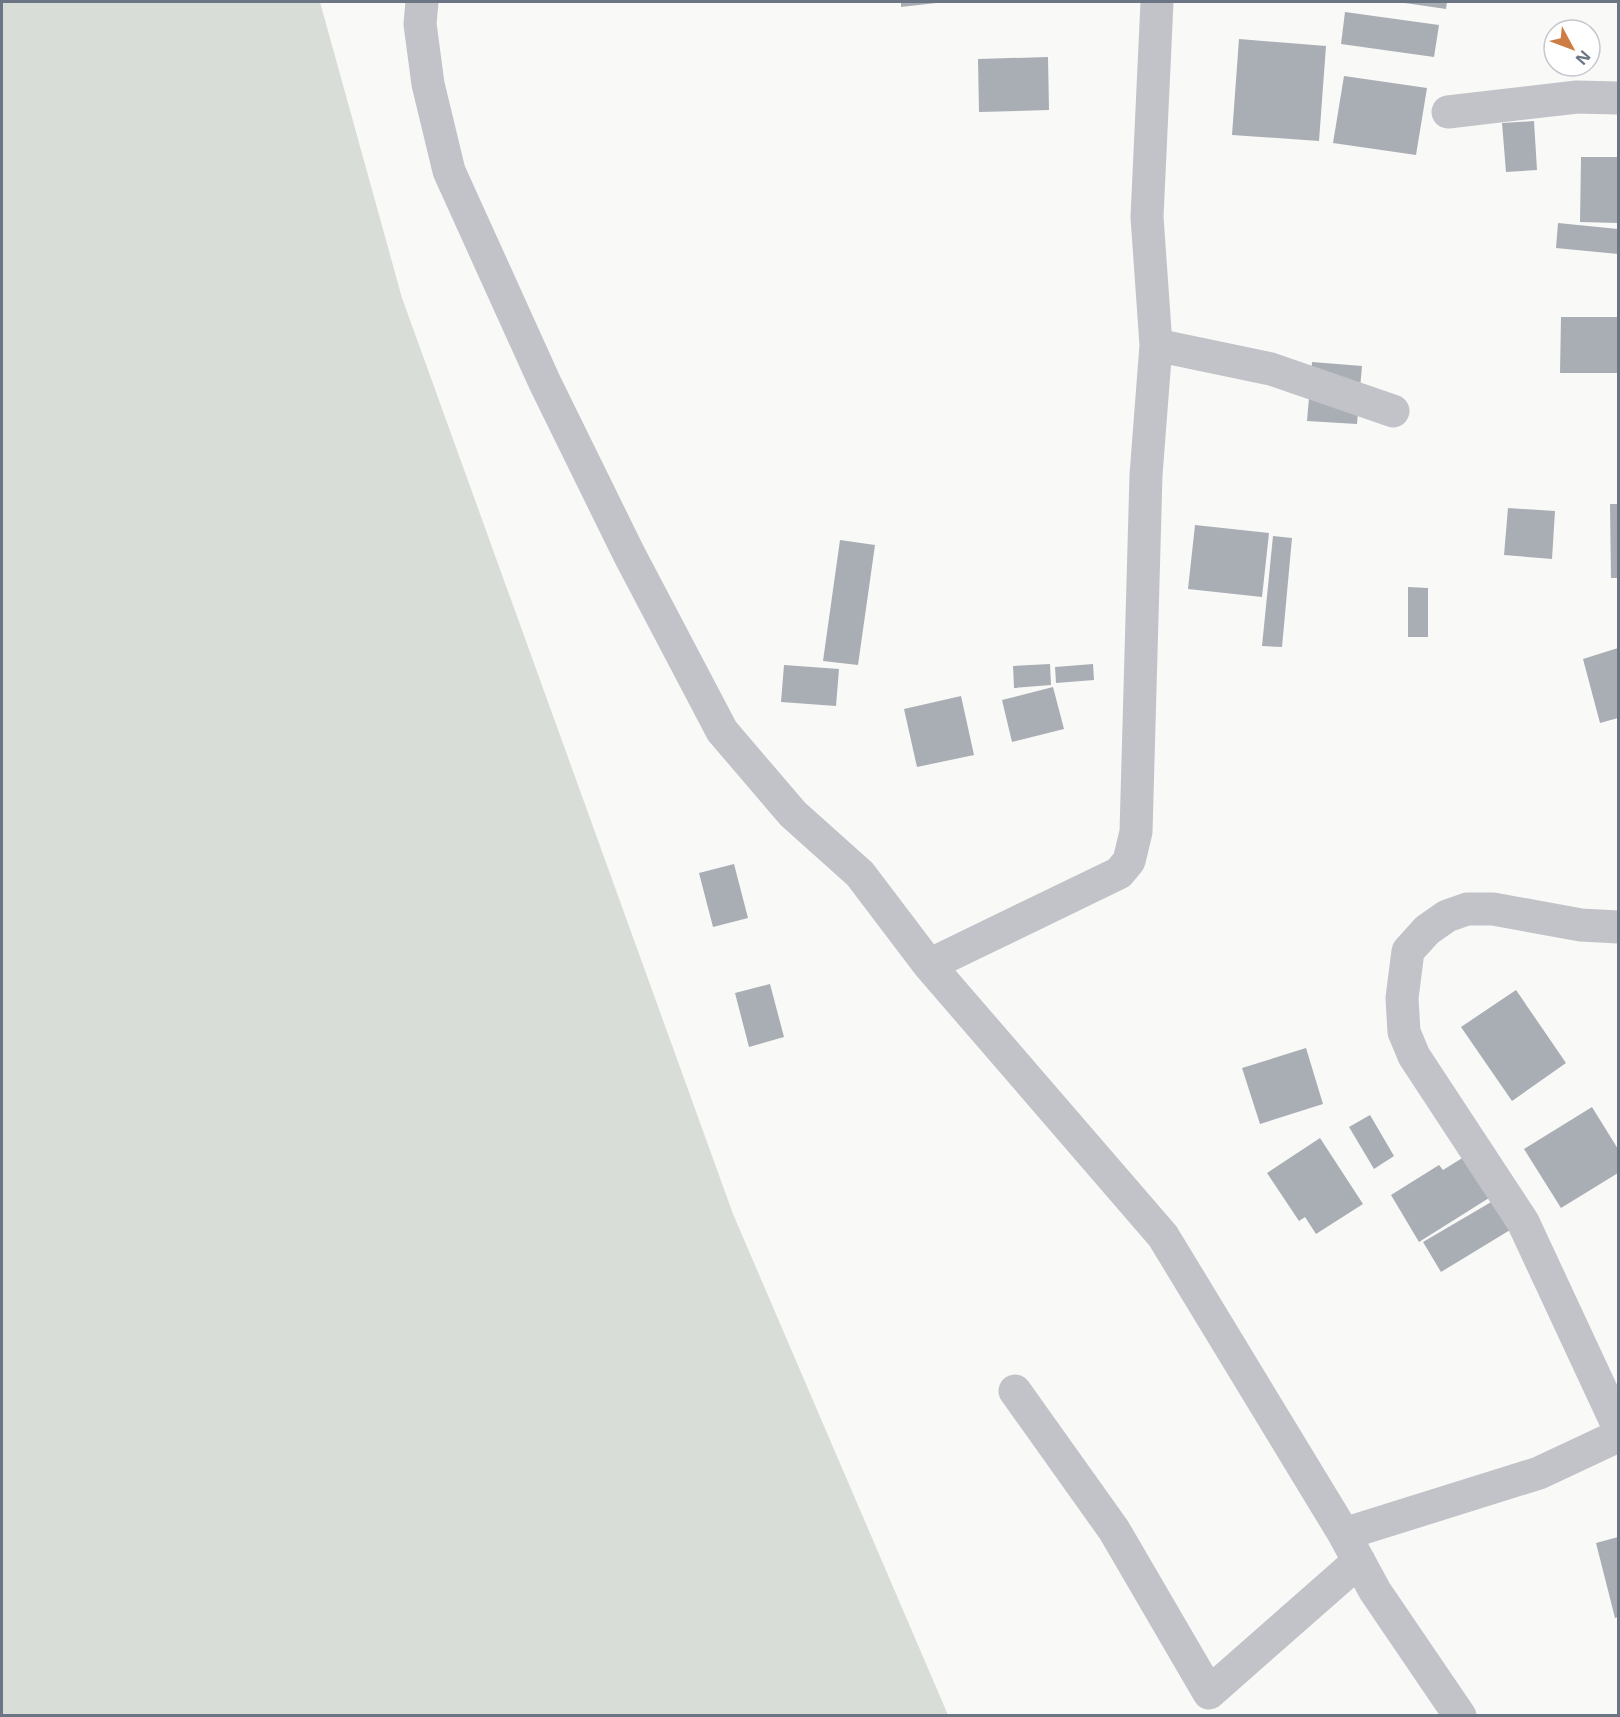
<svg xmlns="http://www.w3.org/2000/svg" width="1620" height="1717" font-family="'Noto Sans',sans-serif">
<rect width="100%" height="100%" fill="#f9f9f7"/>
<path fill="#d8ddd7" d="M2,2H320L402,298L733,1214L948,1715H2Z"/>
<path fill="#a9aeb5" d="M901,2H936V3L901,7Z
M1398,2H1447L1446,9Z
M1345,12L1439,25L1434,57L1341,44Z
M1239,39L1326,46L1319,141L1232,135Z
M1048,57L1049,110L979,112L978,59Z
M1344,76L1427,88L1416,155L1333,143Z
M1534,121L1537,170L1506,172L1502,123Z
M1581,157H1618V223L1580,222Z
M1558,223L1618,229V254L1556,248Z
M1561,317H1618V373H1560Z
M1312,362L1362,366L1357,424L1307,421Z
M1610,504H1618V578H1611Z
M1508,508L1555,511L1552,559L1504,555Z
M1195,525L1269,533L1262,597L1188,589Z
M1273,536L1292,538L1282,647L1262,646Z
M840,540L875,545L858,665L823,661Z
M1408,587L1428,588V637H1408Z
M1618,648V718L1600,723L1583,659Z
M1050,664L1051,685L1014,688L1013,666Z
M1093,664L1094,680L1056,683L1055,667Z
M784,665L839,669L836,706L781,702Z
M1053,687L1064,729L1012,742L1002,700Z
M961,696L974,755L917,767L904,709Z
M734,864L748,918L713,927L699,873Z
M770,984L784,1037L749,1047L735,993Z
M1516,990L1566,1063L1512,1101L1461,1027Z
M1306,1048L1323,1104L1260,1124L1242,1068Z
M1592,1107L1618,1149V1173L1561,1208L1524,1149Z
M1370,1115L1394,1156L1374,1169L1349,1127Z
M1320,1138L1363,1204L1316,1234L1305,1217L1299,1221L1267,1173Z
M1472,1152L1497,1193L1419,1242L1391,1195L1439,1165L1443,1170Z
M1498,1198L1515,1227L1441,1272L1423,1242Z
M1618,1537V1617L1615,1618L1596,1543Z"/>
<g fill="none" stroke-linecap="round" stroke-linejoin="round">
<path stroke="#c1c3c8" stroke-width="33" d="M422,2L420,24L428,84L449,171L545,383L629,554L722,731L793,814L860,874L929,965L1163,1236L1344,1534L1375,1591L1460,1716
M1448,112L1577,97L1618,98
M1156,345L1271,369L1393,411
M1618,927L1581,925L1493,909H1467L1447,916L1427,930L1408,951L1402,998L1404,1032L1414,1056L1523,1222L1618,1426
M929,965L1119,873L1129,861L1136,832L1146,475L1156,345L1147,217L1157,2
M1015,1391L1114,1530L1209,1693L1359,1561
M1344,1534L1539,1473L1618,1436"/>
</g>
<rect width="1620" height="1717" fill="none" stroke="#6c7584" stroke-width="6"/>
<g transform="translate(1572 48) rotate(131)"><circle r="28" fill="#ffffff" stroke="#c4c8ce" stroke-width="1.5"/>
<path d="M0-4.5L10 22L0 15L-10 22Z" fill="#cd7c43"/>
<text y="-9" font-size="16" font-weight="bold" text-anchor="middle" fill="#6c7584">N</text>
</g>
</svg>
